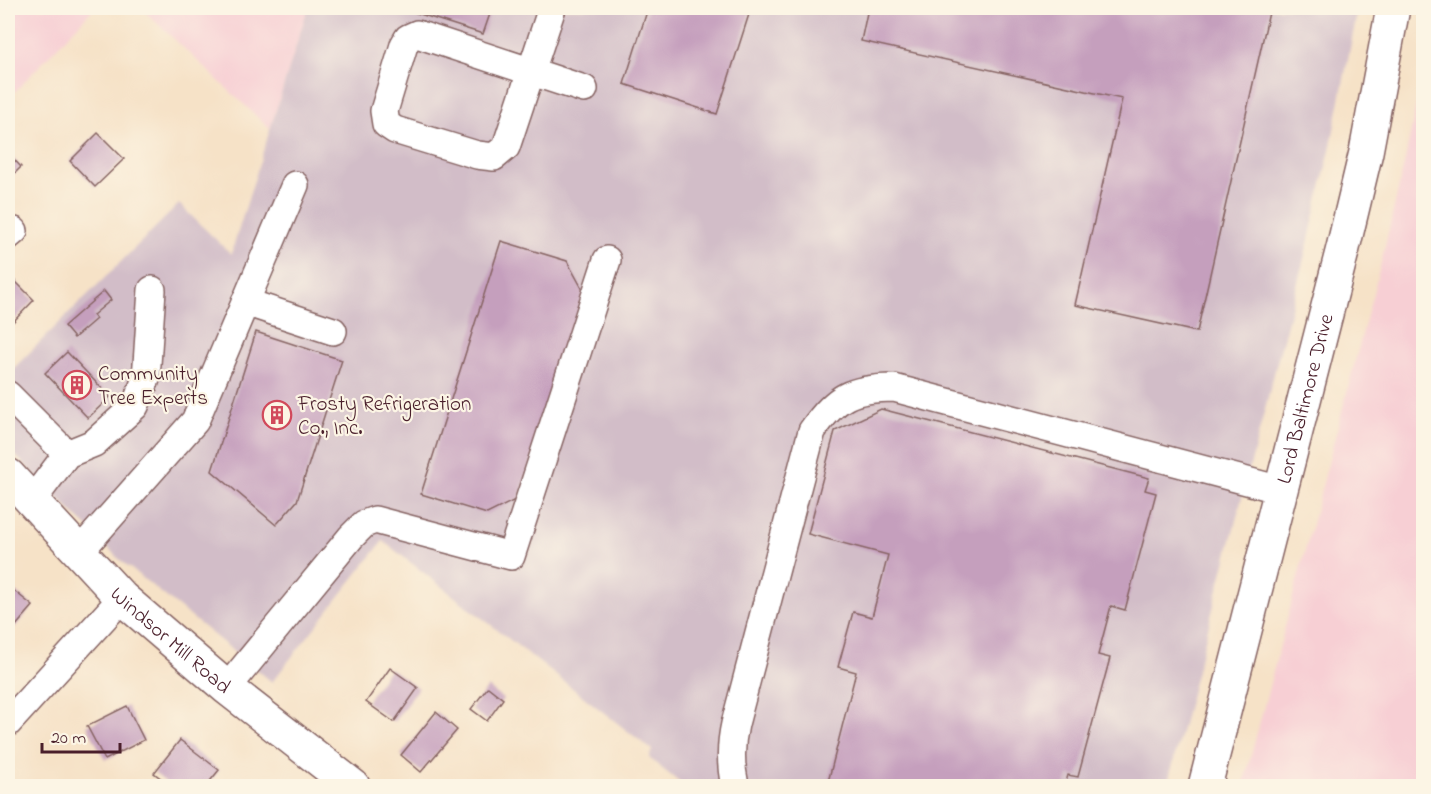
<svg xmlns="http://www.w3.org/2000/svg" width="1431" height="794" font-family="'Indie Flower',sans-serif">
<rect width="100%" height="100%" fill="#fcf5e5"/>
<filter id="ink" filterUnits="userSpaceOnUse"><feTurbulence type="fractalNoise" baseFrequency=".0167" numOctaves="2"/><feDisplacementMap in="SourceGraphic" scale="12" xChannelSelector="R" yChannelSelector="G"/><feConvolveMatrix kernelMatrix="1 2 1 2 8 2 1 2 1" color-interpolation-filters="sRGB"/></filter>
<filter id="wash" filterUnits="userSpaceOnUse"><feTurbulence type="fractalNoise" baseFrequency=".008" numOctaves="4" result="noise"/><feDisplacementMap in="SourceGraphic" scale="24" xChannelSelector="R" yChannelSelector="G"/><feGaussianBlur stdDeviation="1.35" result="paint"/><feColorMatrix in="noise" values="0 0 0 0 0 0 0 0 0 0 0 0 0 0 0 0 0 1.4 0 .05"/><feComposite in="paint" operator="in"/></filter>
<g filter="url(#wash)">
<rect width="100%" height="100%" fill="#f6e2c7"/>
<path fill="#f7cfd4" d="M8,8H94L8,99Z
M141,8H308L270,129Z
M1423,70V786H1243L1382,259L1405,160Z"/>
<path fill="#d2bdc8" d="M308,8H1358L1331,145L1308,243L1167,786H684L649,758L652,750L383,541L272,682L119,559L8,448V374L179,204L231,254Z"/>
<g id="blocks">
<path fill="#c59fbd" d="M401,8H492L483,34Z
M648,8H751L717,114L624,84Z
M868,8H1270L1197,332L1075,305L1122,99L861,41Z
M98,133L124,159L95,187L70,161Z
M8,153L21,167L8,180Z
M501,241L567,261L584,292L519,498L487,514L421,494Z
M8,274L34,300L10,325L8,323Z
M104,291L111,300L93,315L96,319L74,338L64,326Z
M256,332L342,360L297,501L276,525L212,471Z
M67,352L110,397L88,418L45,373Z
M881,409L1149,478L1145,490L1156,493L1125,610L1111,606L1098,655L1110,658L1078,777L1068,775L1065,786H827L856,672L838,667L853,612L872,617L888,555L808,534L835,431Z
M8,586L33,606L8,635Z
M390,668L418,688L394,722L366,702Z
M488,687L503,699L487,721L471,709Z
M127,706L144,740L105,760L87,726Z
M436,712L457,730L421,772L401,755Z
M180,740L219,770L206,786H171L154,773Z"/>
</g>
</g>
<g filter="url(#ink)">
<use href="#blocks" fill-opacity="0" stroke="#866362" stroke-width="1.5"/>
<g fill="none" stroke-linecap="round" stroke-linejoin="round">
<g stroke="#866362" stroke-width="30">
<path id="minor" d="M552,8L506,147L494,157L477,155L395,130L386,124L384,111L404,45L408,38L417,34L584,89
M8,236L14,231
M245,302L333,331
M8,395L67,454L31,502
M67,454L94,443L135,406L146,379L152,290
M79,552L195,421L295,185
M227,688L351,537L364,524L375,520L511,556L607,260
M8,723L122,598
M735,786C730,764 730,746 735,724L812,431C836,396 852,388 894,388L1281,490"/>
</g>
<g stroke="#866362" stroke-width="36">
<g id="major">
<path id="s1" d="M8,475L122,598L227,688L353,786"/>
<path id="s2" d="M1205,786L1343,248L1366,152L1393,8"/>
</g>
</g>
<use href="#minor" stroke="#fff" stroke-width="27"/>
<use href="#major" stroke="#fff" stroke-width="33"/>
</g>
</g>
<defs>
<g id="building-ring" transform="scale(1.5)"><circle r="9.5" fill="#fcf5e5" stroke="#d1495b" stroke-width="1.5"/><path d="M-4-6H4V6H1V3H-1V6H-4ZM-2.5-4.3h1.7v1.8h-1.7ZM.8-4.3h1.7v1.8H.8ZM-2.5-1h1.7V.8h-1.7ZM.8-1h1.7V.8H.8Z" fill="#d1495b"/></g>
</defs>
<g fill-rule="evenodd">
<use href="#building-ring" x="77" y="385"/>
<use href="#building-ring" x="277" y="415"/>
</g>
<g text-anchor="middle" stroke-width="4.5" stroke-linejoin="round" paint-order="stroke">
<g font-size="21" fill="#4a1f2b" stroke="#fcf5e5" text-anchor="start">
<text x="98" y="380">Community<tspan x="98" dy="24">Tree Experts</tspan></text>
<text x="298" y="410">Frosty Refrigeration<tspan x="298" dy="24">Co., Inc.</tspan></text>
</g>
<g font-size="21" fill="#4a1f2b" stroke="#fcf5e5">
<text dy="7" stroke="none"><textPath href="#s2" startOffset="400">Lord Baltimore Drive</textPath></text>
<text dy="7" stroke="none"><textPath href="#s1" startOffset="232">Windsor Mill Road</textPath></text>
</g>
</g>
<rect width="1431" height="794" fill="none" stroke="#fcf5e5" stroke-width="30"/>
<path d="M42 743v9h78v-9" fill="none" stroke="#4a1f2b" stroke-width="3"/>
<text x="51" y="743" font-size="18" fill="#4a1f2b" stroke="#fcf5e5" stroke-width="4.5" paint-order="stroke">20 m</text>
</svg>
